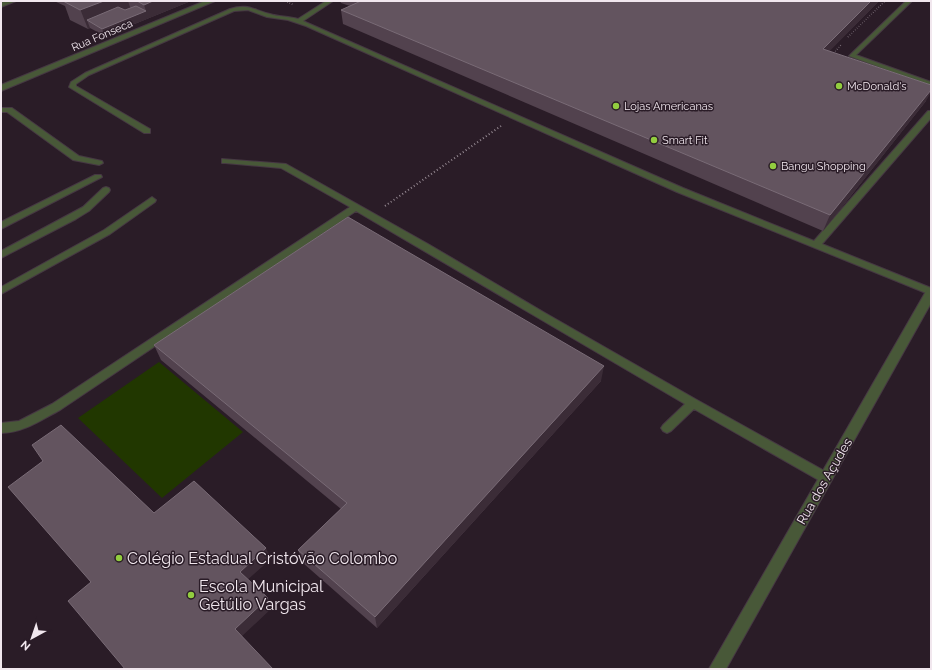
<svg xmlns="http://www.w3.org/2000/svg" width="932" height="670" font-family="Raleway,sans-serif">
<rect width="100%" height="100%" fill="#2a1c27"/>
<path fill="#213700" d="M159,362L243,432L162,498L78,418Z"/>
<g fill="none" stroke-linecap="round" stroke-linejoin="round">
<g stroke="#463843" stroke-width="2">
<path id="service" d="M326,1H333L303,21L683,188L814,241L928,111H931V118L822,244L931,288V295L677,192L306,26L288,20L267,17L248,10L234,11L89,75L76,84V86L150,129V133H144L69,87L71,82L85,73L230,9C248,3 253,10 270,14C279,17 288,16 298,19Z
M906,1H912L856,55L931,82V86L849,56Z
M1,108H12L79,156L102,161L103,163L99,165L73,160L7,112H1Z
M222,159L286,164L428,244L545,313L697,400L830,474L832,478L830,482L826,483L822,482L694,409L671,431L667,433L663,431L661,428L663,425L685,404L356,211L60,410C41,420 23,433 1,433V423L19,421L52,404L350,207L281,168L225,163H222Z
M95,175H101L102,177L1,229V222Z
M106,187L109,188L110,190L109,192L89,211L76,219L1,258V251L83,207L103,188Z
M152,197L156,200L155,202L110,234L1,294V287L104,230Z"/>
</g>
<g stroke="#463843" stroke-width="2">
<path id="pedestrian" d="M5,1H16L1,7V3Z"/>
</g>
<g stroke="#463843" stroke-width="2">
<path id="minor" d="M205,1H215L1,91V85Z
M931,289V303L726,669H709L925,293L927,290Z"/>
</g>
<path stroke="#948891" stroke-width="1.5" stroke-dasharray="0.5 2" stroke-linecap="butt" d="M285,1L294,5
M848,37L885,1
M832,55L841,45"/>
<path stroke="#948891" stroke-width="2" stroke-dasharray="1 2.5" stroke-linecap="butt" d="M385,206L501,126"/>
<use href="#service" fill="#485838" fill-rule="evenodd"/>
<use href="#pedestrian" fill="#485838" fill-rule="evenodd"/>
<use href="#minor" fill="#485838" fill-rule="evenodd"/>
</g>
<path fill="#52424e" d="M54,1H191L105,36L90,28L88,29L70,20L65,6Z
M340,1H879L829,51L926,101L823,231L343,24L341,10L350,6L341,3Z
M154,345L601,381L377,628L303,563L298,550L341,509L161,360Z"/>
<path fill="#3b2c37" d="M77,1H128L131,10L87,20L90,28L88,29Z
M153,1H191L105,36L102,29L146,11L144,5Z
M871,1H879L817,64L823,49Z
M931,90V92L926,101L823,231L830,215Z
M604,366L601,381L377,628L375,617Z
M266,548L271,559L245,582L240,572Z
M268,598L272,608L240,638L235,629Z"/>
<path fill="#63545f" stroke="#796b76" d="M63,1H104L80,10Z
M137,1H153L144,5Z
M361,1H871L823,49L931,85V90L830,215L341,10Z
M136,6L146,11L102,29L87,20L118,7L125,10Z
M348,217L604,366L375,617L298,550L347,503L154,345Z
M61,425L154,513L194,481L266,548L240,572L268,598L235,629L273,669H125L68,601L91,582L8,487L43,461L32,445Z"/>
<g fill="#92cd3f" stroke="#2a1c27" stroke-width="1.5">
<circle cx="839" cy="86" r="4"/>
<circle cx="616" cy="106" r="4"/>
<circle cx="654" cy="140" r="4"/>
<circle cx="773" cy="166" r="4"/>
<circle cx="119" cy="558" r="4"/>
<circle cx="191" cy="595" r="4"/>
</g>
<g text-anchor="middle" stroke-width="3" stroke-linejoin="round" paint-order="stroke">
<g font-size="11" fill="#f1e7ee" stroke="#2a1c27">
<text transform="translate(102 35) rotate(-23)" y="4">Rua Fonseca</text>
</g>
<g font-size="11" fill="#f1e7ee" stroke="#2a1c27" text-anchor="start">
<text x="847" y="90">McDonald's</text>
<text x="624" y="110">Lojas Americanas</text>
<text x="662" y="144">Smart Fit</text>
<text x="781" y="170">Bangu Shopping</text>
</g>
<g font-size="13" fill="#f1e7ee" stroke="#2a1c27">
<text transform="translate(824 481) rotate(-60)" y="5">Rua dos Açudes</text>
</g>
<g font-size="16" fill="#f1e7ee" stroke="#2a1c27" text-anchor="start">
<text x="127" y="564">Colégio Estadual Cristóvão Colombo</text>
<text x="199" y="592">Escola Municipal<tspan x="199" dy="18">Getúlio Vargas</tspan></text>
</g>
</g>
<rect width="932" height="670" fill="none" stroke="#f1e7ee" stroke-width="4"/>
<g transform="translate(32 638) rotate(220)" stroke="#2a1c27" stroke-width="3" paint-order="stroke">
<path d="M0-3L7 15L0 10L-7 15Z" fill="#f1e7ee"/>
<text y="-6" font-size="11" font-weight="bold" text-anchor="middle" fill="#f1e7ee">N</text>
</g>
</svg>
